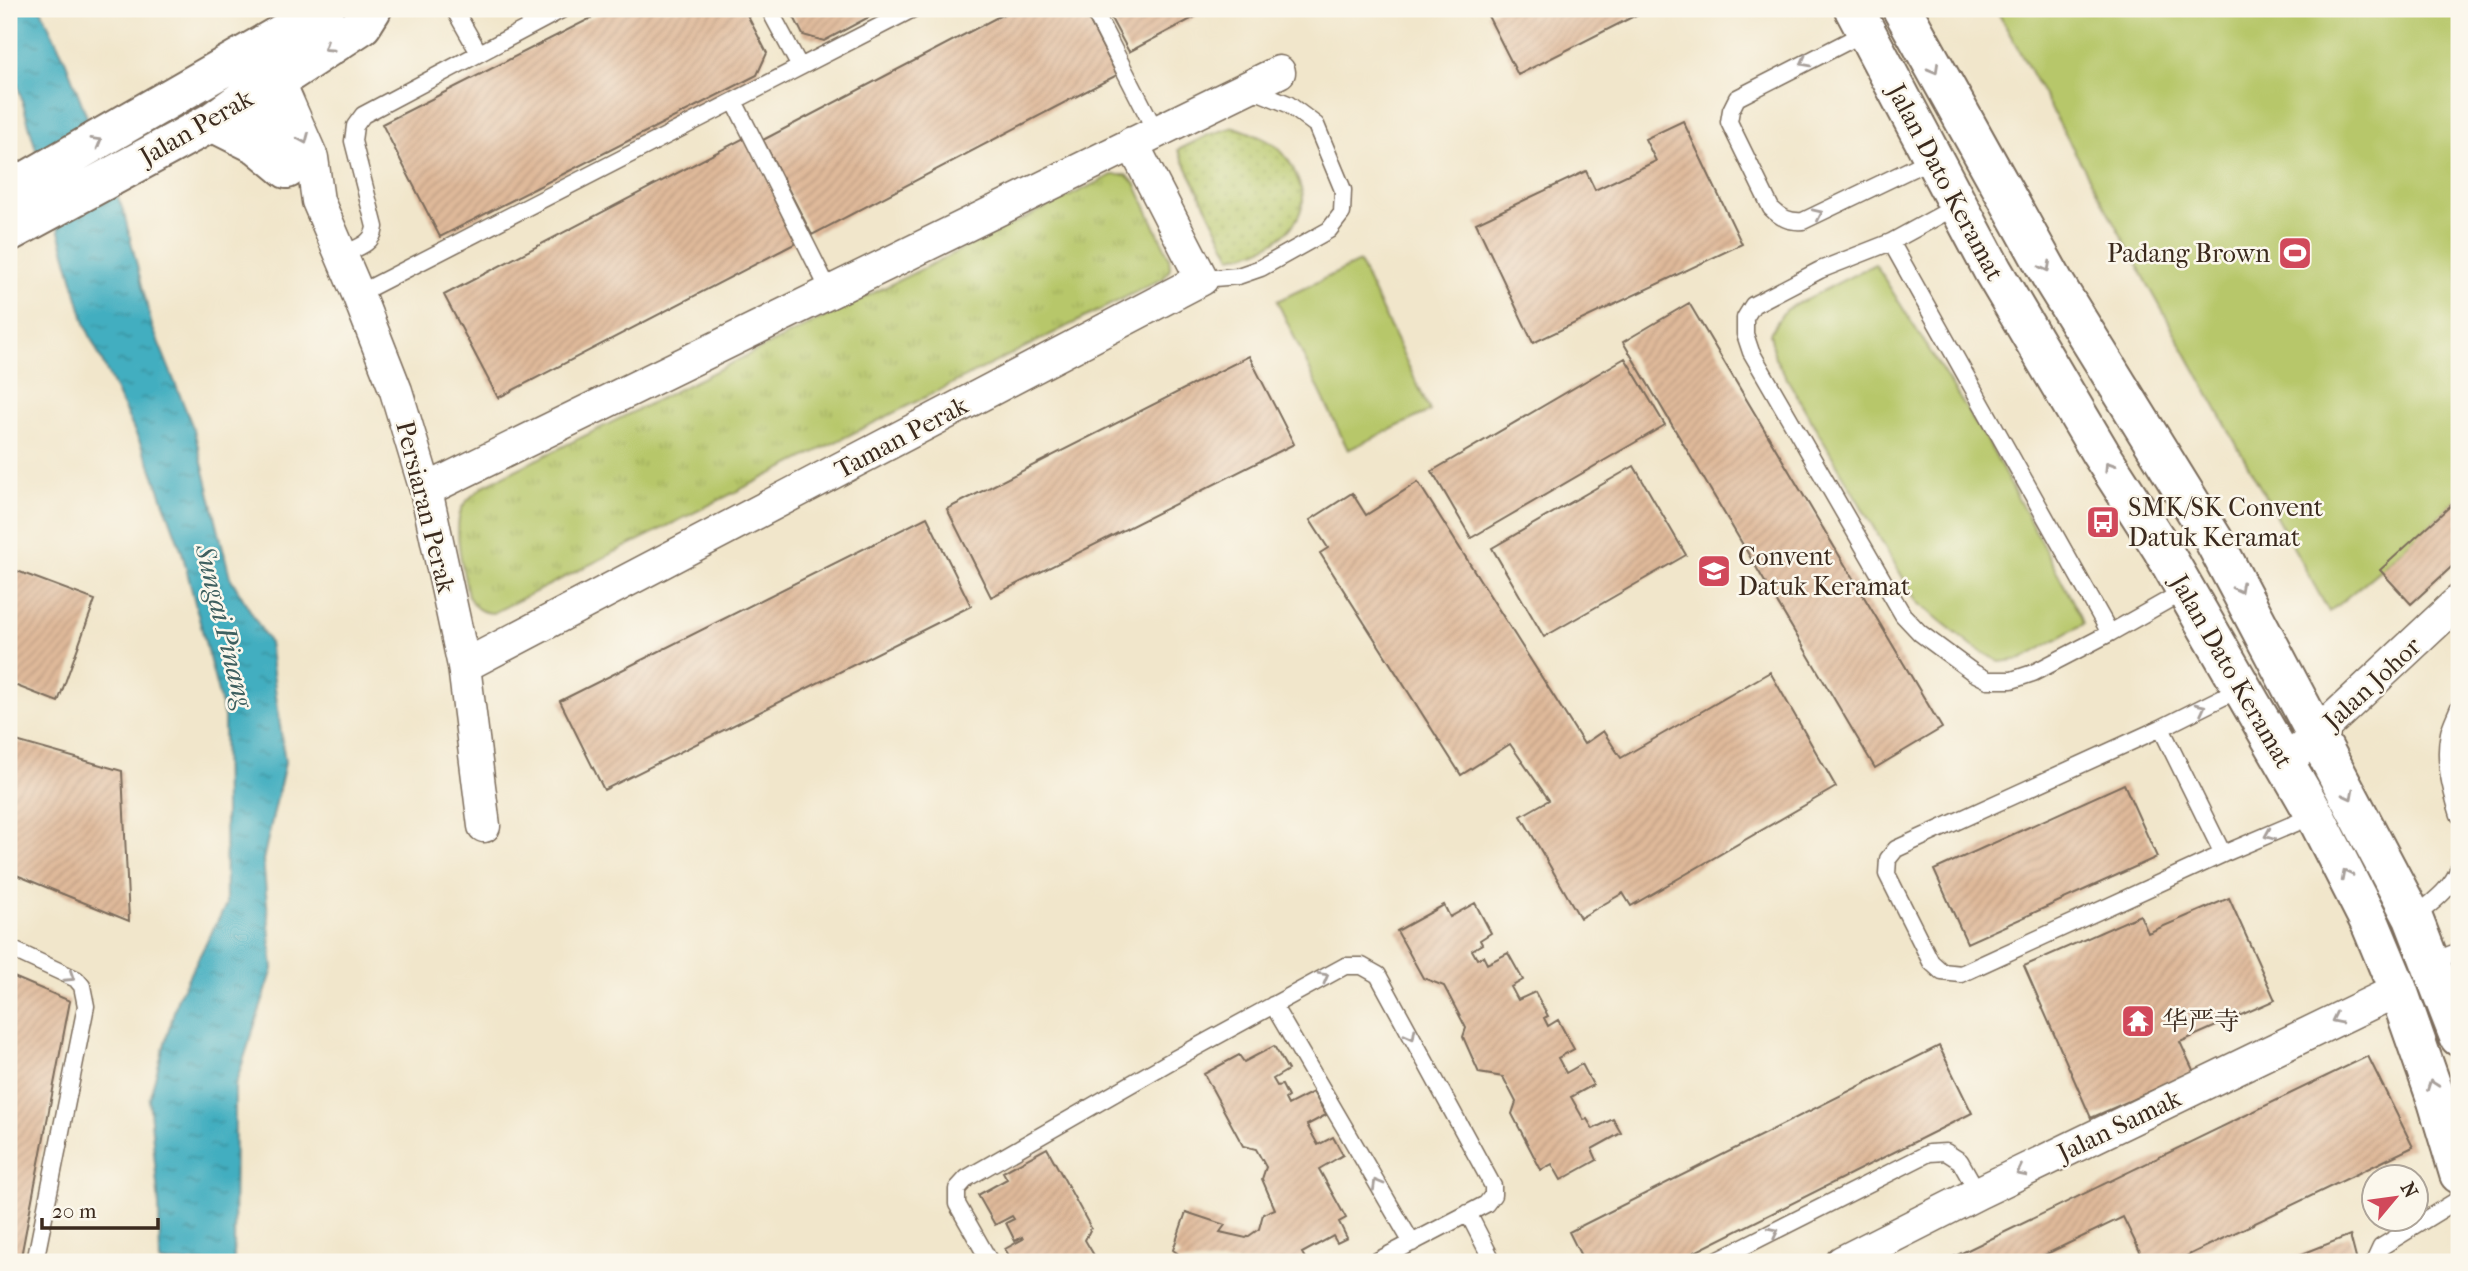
<svg xmlns="http://www.w3.org/2000/svg" width="2468" height="1271" font-family="'IM FELL French Canon','Noto Serif SC',serif">
<defs>
<pattern id="grass-dots" width="8" height="8" patternUnits="userSpaceOnUse" patternTransform="scale(1.75)"><rect width="8" height="8" fill="#b7c76a"/><path d="M2 2h.1M6 6h.1" fill="none" stroke="#9eab5b" stroke-width="1.8" stroke-linecap="round"/></pattern>
<pattern id="park-tufts" width="24" height="20" patternUnits="userSpaceOnUse" patternTransform="scale(1.75)"><rect width="24" height="20" fill="#b7c76a"/><path d="M3 7l-1-3M5 7V3M7 7l1-3M15 17l-1-3M17 17v-4M19 17l1-3" fill="none" stroke="#9eab5b"/></pattern>
<pattern id="water-ripples" width="26" height="14" patternUnits="userSpaceOnUse" patternTransform="scale(1.75)"><rect width="26" height="14" fill="#42aec0"/><path d="M2 4q2-2 4 0t4 0M15 11q2-2 4 0t4 0" fill="none" stroke="#388e9b"/></pattern>
<pattern id="building-hatch" width="6" height="6" patternUnits="userSpaceOnUse" patternTransform="scale(1.75)"><rect width="6" height="6" fill="#dfb99a"/><path d="M-1 1l2-2M0 6l6-6M5 7l2-2" fill="none" stroke="#c09f84"/></pattern>
</defs>
<rect width="100%" height="100%" fill="#fbf7ec"/>
<filter id="ink" filterUnits="userSpaceOnUse"><feTurbulence type="fractalNoise" baseFrequency=".0143" numOctaves="2"/><feDisplacementMap in="SourceGraphic" scale="14" xChannelSelector="R" yChannelSelector="G"/><feConvolveMatrix kernelMatrix="1 2 1 2 8 2 1 2 1" color-interpolation-filters="sRGB"/></filter>
<filter id="wash" filterUnits="userSpaceOnUse"><feTurbulence type="fractalNoise" baseFrequency=".00686" numOctaves="4" result="noise"/><feDisplacementMap in="SourceGraphic" scale="28" xChannelSelector="R" yChannelSelector="G"/><feGaussianBlur stdDeviation="1.57" result="paint"/><feColorMatrix in="noise" values="0 0 0 0 0 0 0 0 0 0 0 0 0 0 0 0 0 1.4 0 .05"/><feComposite in="paint" operator="in"/></filter>
<g filter="url(#wash)">
<rect width="100%" height="100%" fill="#f1e6cb"/>
<path fill="url(#grass-dots)" stroke="#797844" stroke-width="2" d="M1234,127C1249,132 1266,138 1278,148C1287,156 1294,169 1298,180C1300,186 1304,195 1303,201C1298,235 1261,253 1231,257L1178,150L1208,135Z"/>
<path fill="url(#park-tufts)" stroke="#797844" stroke-width="2" d="M1112,175H1126L1135,183L1169,257L1170,268L1164,278L493,613C479,612 475,608 468,596C464,573 452,529 462,508C467,498 477,492 485,485Z"/>
<path fill="#b7c76a" stroke="#797844" stroke-width="2" d="M1996,9H2459V498L2380,570L2329,612Z
M1359,262L1430,411L1348,450L1277,301Z
M1875,264L1991,448L2080,615L2083,624L2022,659L2000,662L1973,647L1917,602L1775,358L1770,333L1785,310Z"/>
<path fill="url(#water-ripples)" stroke="#3e6c6f" stroke-width="2" d="M9,9H41L65,60L124,213L152,326L194,430L230,577L269,642L285,763L263,860L273,969L235,1086L234,1262H160L159,1206L149,1099L178,997L226,905L224,716L182,552L149,462L86,327L16,79L9,60Z"/>
<g id="blocks">
<path fill="url(#building-hatch)" d="M609,9H744L767,53L757,75L440,237L382,124Z
M790,9H884L824,41L803,35Z
M1013,9H1083L1117,75L812,235L763,140Z
M1106,9H1210L1129,52Z
M1497,9H1648L1518,75L1487,14Z
M1683,121L1742,244L1533,343L1476,223L1586,171L1595,190L1656,161L1645,139Z
M746,137L800,241L498,398L444,295Z
M1689,303L1942,728L1875,768L1623,342Z
M1249,356L1294,444L991,597L947,509Z
M1625,358L1665,425L1471,538L1432,471Z
M1634,466L1686,555L1544,637L1492,548Z
M1418,482L1584,744L1603,731L1621,758L1770,672L1836,787L1631,906L1623,893L1580,918L1521,816L1549,800L1510,744L1461,775L1320,553L1328,548L1310,520L1352,493L1366,515Z
M2459,498V560L2411,604L2380,570Z
M927,517L971,606L604,790L560,701Z
M9,568L95,600L58,702L9,683Z
M9,739L122,771L129,921L9,872Z
M2124,784L2157,857L1967,943L1934,870Z
M2229,898L2275,1000L2180,1042L2194,1072L2091,1118L2024,966L2140,915L2148,933Z
M1475,903L1491,933L1480,940L1482,944L1472,950L1477,959L1483,956L1487,964L1508,953L1523,980L1511,987L1518,1000L1535,992L1548,1016L1544,1018L1548,1026L1558,1020L1574,1049L1558,1058L1566,1073L1582,1064L1593,1085L1571,1097L1584,1120L1587,1119L1593,1129L1613,1119L1621,1133L1592,1149L1597,1160L1561,1180L1552,1164L1541,1170L1512,1114L1516,1102L1503,1077L1479,1073L1463,1037L1466,1028L1444,986L1423,978L1397,931L1444,905L1450,917Z
M9,975L70,1001L20,1262H9Z
M1274,1046L1288,1070L1273,1079L1277,1086L1282,1085L1288,1097L1285,1099L1288,1105L1313,1092L1326,1115L1307,1125L1318,1145L1333,1137L1343,1155L1319,1169L1346,1218L1339,1222L1347,1238L1337,1243L1333,1236L1302,1253L1307,1262H1171L1181,1256L1173,1250L1186,1212L1225,1225L1220,1232L1246,1238L1259,1229L1263,1214L1275,1209L1262,1179L1266,1167L1256,1149L1243,1146L1204,1074L1239,1055L1244,1062Z
M1939,1046L1972,1113L1675,1262H1584L1569,1232Z
M2368,1056L2413,1147L2174,1262H2145L2123,1217L2030,1262H1943Z
M1047,1148L1091,1228L1085,1240L1098,1262H1013L1005,1249L1023,1239L1022,1237L1015,1241L1006,1223L1014,1219L1012,1216L995,1225L978,1195L1007,1179L1003,1172Z
M2350,1235L2357,1262H2282Z"/>
</g>
</g>
<g filter="url(#ink)">
<use href="#blocks" fill-opacity="0" stroke="#7b6c5b" stroke-width="2"/>
<g fill="none" stroke-linecap="round" stroke-linejoin="round">
<g stroke="#7b6c5b" stroke-width="19">
<path id="lane" d="M454,9L479,53
M769,9L800,67
M1093,9L1156,132
M1866,32L1737,98L1731,110L1729,122L1771,208C1781,218 1789,222 1803,221L1932,159
M734,101L830,292
M1957,206L1891,242L1820,270L1753,305L1745,318V334L1751,352L1903,615L1920,633L1974,673L1988,680H2012L2033,673L2110,633L2186,590
M1891,242L2110,633
M341,255C356,248 373,245 375,227L353,141L355,126L363,115L563,9
M1202,279L1238,276L1261,268L1329,230L1342,213L1343,190L1316,125L1288,104L1261,93H1248
M358,294L913,9
M2241,688L2161,728L1896,849L1888,859L1887,874L1931,962L1942,972L1961,974L2223,854L2315,815
M2459,707C2456,715 2451,724 2449,733C2443,760 2451,789 2459,815
M2161,728L2223,854
M2413,918C2430,904 2452,889 2459,868
M9,948L76,979L82,986L86,1006L35,1262
M2431,962L2459,951
M1273,1005L1412,1243
M1468,1213L1493,1262
M990,1262L957,1204V1189L967,1178L1171,1061L1345,966H1362L1378,975L1493,1186V1195L1486,1204L1375,1262
M1713,1262L1929,1153L1946,1152L1960,1161L1978,1193
M2374,1262L2381,1247L2459,1199"/>
</g>
<g stroke="#7b6c5b" stroke-width="35">
<path id="street" d="M260,67L278,80L312,158L318,201L358,294L396,391L426,490L464,666L484,826
M247,73L251,94L286,167
M426,490L1279,72
M464,666L1202,279L1132,143
M2285,764L2459,601
M1842,1262L1978,1193L2398,990"/>
</g>
<g stroke="#7b6c5b" stroke-width="42">
<path id="secondary" d="M212,122L258,145L287,169
M9,191L325,9
M9,232L212,122L251,94L278,80L362,25L372,9"/>
</g>
<g stroke="#7b6c5b" stroke-width="42">
<path id="primary" d="M1854,9L1993,271L2101,454L2162,549L2315,815L2371,925L2398,990L2437,1101L2459,1174
M1902,9L2054,282L2213,539L2413,918L2459,1037"/>
</g>
<use href="#lane" stroke="#fff" stroke-width="16"/>
<use href="#street" stroke="#fff" stroke-width="32"/>
<use href="#secondary" stroke="#fff" stroke-width="38"/>
<use href="#primary" stroke="#fff" stroke-width="38"/>
</g>
<defs><path id="oneway-chevron" d="M-2-3.5L2.5 0L-2 3.5" fill="none" stroke-width="1.6" stroke-linecap="round" stroke-linejoin="round" transform="scale(1.75)"/></defs>
<g stroke="#a79f9a">
<use href="#oneway-chevron" transform="translate(328 47) rotate(147)"/>
<use href="#oneway-chevron" transform="translate(1805 62) rotate(152)"/>
<use href="#oneway-chevron" transform="translate(1934 69) rotate(61)"/>
<use href="#oneway-chevron" transform="translate(304 139) rotate(67)"/>
<use href="#oneway-chevron" transform="translate(97 142) rotate(-30)"/>
<use href="#oneway-chevron" transform="translate(1818 214) rotate(-25)"/>
<use href="#oneway-chevron" transform="translate(2046 267) rotate(62)"/>
<use href="#oneway-chevron" transform="translate(2109 466) rotate(-123)"/>
<use href="#oneway-chevron" transform="translate(2239 588) rotate(62)"/>
<use href="#oneway-chevron" transform="translate(2201 708) rotate(-27)"/>
<use href="#oneway-chevron" transform="translate(2349 795) rotate(62)"/>
<use href="#oneway-chevron" transform="translate(2269 835) rotate(157)"/>
<use href="#oneway-chevron" transform="translate(2346 875) rotate(-117)"/>
<use href="#oneway-chevron" transform="translate(70 977) rotate(33)"/>
<use href="#oneway-chevron" transform="translate(1324 977) rotate(-29)"/>
<use href="#oneway-chevron" transform="translate(2336 1019) rotate(154)"/>
<use href="#oneway-chevron" transform="translate(1411 1035) rotate(62)"/>
<use href="#oneway-chevron" transform="translate(2432 1085) rotate(-110)"/>
<use href="#oneway-chevron" transform="translate(2021 1172) rotate(154)"/>
<use href="#oneway-chevron" transform="translate(1377 1184) rotate(-120)"/>
<use href="#oneway-chevron" transform="translate(1774 1232) rotate(-27)"/>
</g>
</g>
<defs>
<g id="stadium-square" transform="scale(1.75)"><rect x="-9" y="-9" width="18" height="18" rx="4" fill="#d1495b" stroke="#fbf7ec"/><path d="M0-5a6.5 5 0 1 0 0 10a6.5 5 0 1 0 0-10ZM-3.5-1.8h7v3.6h-7Z" fill="#fff"/></g>
<g id="bus-square" transform="scale(1.75)"><rect x="-9" y="-9" width="18" height="18" rx="4" fill="#d1495b" stroke="#fbf7ec"/><path d="M-5-6H5V4H4V6H2V4H-2V6H-4V4H-5ZM-3.5-4V0h7V-4ZM-3.5 1.2v1.5H-2V1.2ZM2 1.2v1.5H3.5V1.2Z" fill="#fff"/></g>
<g id="school-square" transform="scale(1.75)"><rect x="-9" y="-9" width="18" height="18" rx="4" fill="#d1495b" stroke="#fbf7ec"/><path d="M0-5L7-2L0 1L-7-2ZM-4 1L0 2.5L4 1V4Q0 6-4 4Z" fill="#fff"/></g>
<g id="temple-square" transform="scale(1.75)"><rect x="-9" y="-9" width="18" height="18" rx="4" fill="#d1495b" stroke="#fbf7ec"/><path d="M0-6L5-2H3V0L6.5 2.5H4V6H1.5V3h-3V6H-4V2.5H-6.5L-3 0V-2H-5Z" fill="#fff"/></g>
</defs>
<g fill-rule="evenodd">
<use href="#stadium-square" x="2295" y="253"/>
<use href="#bus-square" x="2103" y="522"/>
<use href="#school-square" x="1714" y="571"/>
<use href="#temple-square" x="2138" y="1021"/>
</g>
<g text-anchor="middle" stroke-width="5" stroke-linejoin="round" paint-order="stroke">
<g font-size="26" fill="#3b2a1e" stroke="#fbf7ec">
<text transform="translate(196 127) rotate(-30)" y="9">Jalan Perak</text>
<text transform="translate(1946 182) rotate(62)" y="9">Jalan Dato Keramat</text>
<text transform="translate(901 437) rotate(-28)" y="9">Taman Perak</text>
<text transform="translate(426 507) rotate(76)" y="9">Persiaran Perak</text>
<text transform="translate(2232 671) rotate(60)" y="9">Jalan Dato Keramat</text>
<text transform="translate(2372 683) rotate(-43)" y="9">Jalan Johor</text>
<text transform="translate(2119 1125) rotate(-26)" y="9">Jalan Samak</text>
</g>
<g font-size="26" fill="#3b2a1e" stroke="#fbf7ec" text-anchor="start">
<text x="2270" y="262" text-anchor="end">Padang Brown</text>
<text x="2128" y="516">SMK/SK Convent<tspan x="2128" dy="30">Datuk Keramat</tspan></text>
<text x="1738" y="565">Convent<tspan x="1738" dy="30">Datuk Keramat</tspan></text>
<text x="2162" y="1030">华严寺</text>
</g>
<g font-size="28" font-style="italic" fill="#3e5f5f" stroke="#fbf7ec">
<text transform="translate(225 626) rotate(76)" y="10">Sungai Pinang</text>
</g>
</g>
<rect width="2468" height="1271" fill="none" stroke="#fbf7ec" stroke-width="35"/>
<g transform="translate(2395 1198) rotate(61)"><circle r="33" fill="#fbf7ec" stroke="#aea59a" stroke-width="2"/>
<path d="M0-5L12 26L0 18L-12 26Z" fill="#d1495b"/>
<text y="-10" font-size="19" font-weight="bold" text-anchor="middle" fill="#3b2a1e">N</text>
</g>
<path d="M42 1218v10h116v-10" fill="none" stroke="#3b2a1e" stroke-width="3.5"/>
<text x="52" y="1218" font-size="21" fill="#3b2a1e" stroke="#fbf7ec" stroke-width="5" paint-order="stroke">20 m</text>
</svg>
